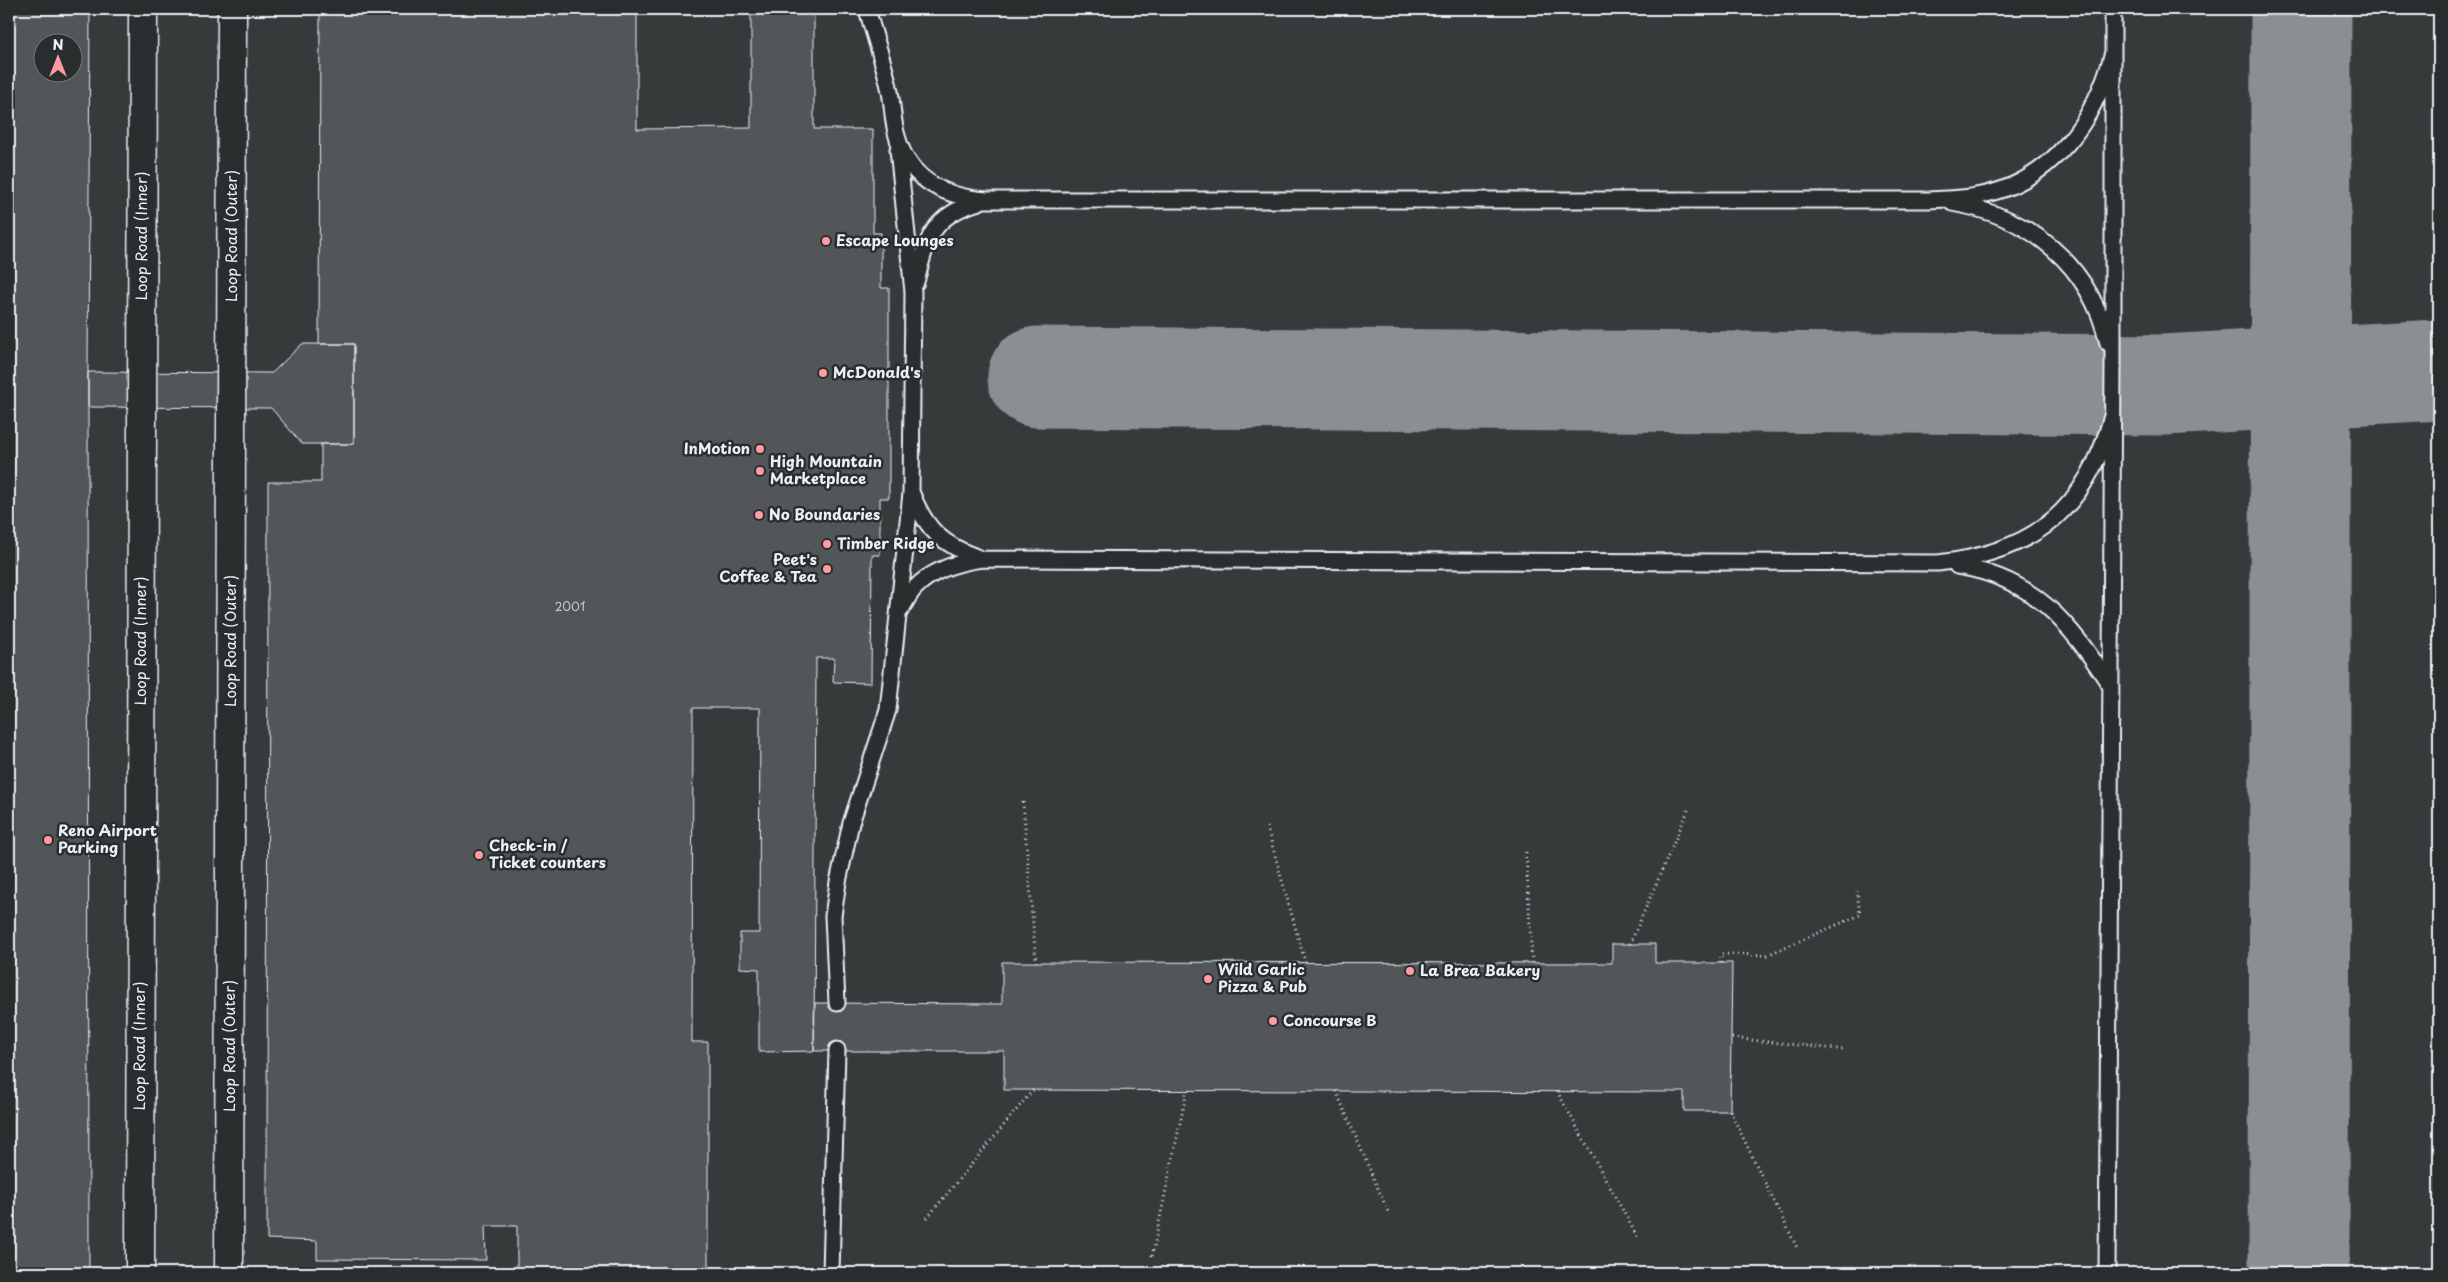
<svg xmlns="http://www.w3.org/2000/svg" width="2448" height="1282" font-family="'Playpen Sans',sans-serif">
<rect width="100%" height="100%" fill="#2a2d2e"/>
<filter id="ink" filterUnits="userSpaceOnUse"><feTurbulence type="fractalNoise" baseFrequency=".02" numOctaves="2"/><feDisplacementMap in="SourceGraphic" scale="10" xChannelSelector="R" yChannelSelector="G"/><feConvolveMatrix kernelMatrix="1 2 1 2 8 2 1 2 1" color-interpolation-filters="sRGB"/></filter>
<g filter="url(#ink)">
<path fill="#363a3b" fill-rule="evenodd" d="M9,9H2439V1273H9ZM42,42H72V72H42Z"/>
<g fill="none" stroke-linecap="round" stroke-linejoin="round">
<path stroke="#898f93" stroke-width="101" d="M1038,377L2164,385L2439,370
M2299,1273L2301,9"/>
</g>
<path fill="#535759" stroke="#e8f1f8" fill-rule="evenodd" d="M9,9H90L88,372L89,1273H9ZM42,42H72V72H42Z
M320,9H637V129L751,128V9H814V129H873V233H881V288H889V498H880V555H872L871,683L833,682L834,658H816L814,1051L759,1052V969L740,968V933H759L760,708H693L692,1042H708V1273H517V1226H485L486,1260L317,1259V1241L267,1239L268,482H321V444H354V344H319Z
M302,344H354V444H302L271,408L88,407V372L272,373Z
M1612,944H1655V963H1732L1730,1111H1684V1092L1004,1090V1051H814L815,1003L1002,1004V962L1612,963Z"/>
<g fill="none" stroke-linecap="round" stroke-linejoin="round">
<g stroke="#e8f1f8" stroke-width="19">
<path id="service" d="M867,9C874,35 883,60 889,87C893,103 892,120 897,136C909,181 945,197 987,200H1930C1945,199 1961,199 1976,196C2051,184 2095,121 2113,52
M1952,203C2030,216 2090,264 2108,343
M916,282C927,238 932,215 979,202
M912,494C926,530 943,545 979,558
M1957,566C2035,578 2069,623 2110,685
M900,611C905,604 909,594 915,588C932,570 959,562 982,559L1938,563C2034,552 2087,510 2112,416
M837,1003L833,916L838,882L851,823L888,710L911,493L913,292L898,149
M831,1273L837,1050
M2107,1273L2113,363V9"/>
</g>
<g stroke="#e8f1f8" stroke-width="31">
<path id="tertiary" d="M140,1273L143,9"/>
</g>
<g stroke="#e8f1f8" stroke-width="31">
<path id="secondary" d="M229,1273L232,9"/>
</g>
<path stroke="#e8f1f8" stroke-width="3" stroke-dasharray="1 4" stroke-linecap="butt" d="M1023,802L1036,962
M1267,827L1305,962
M1526,852L1532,963
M1630,944L1689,808
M1721,963V954L1767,955L1860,915L1857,891
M1732,1038L1846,1050
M1336,1091L1389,1214
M1557,1091L1638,1238
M1730,1111L1798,1250
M927,1218L1033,1090
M1152,1256L1187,1090"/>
<use href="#service" stroke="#2a2d2e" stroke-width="15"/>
<use href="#tertiary" stroke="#2a2d2e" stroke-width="28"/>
<use href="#secondary" stroke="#2a2d2e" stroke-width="28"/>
</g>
</g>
<g fill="#ff9aa2" stroke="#2a2d2e" stroke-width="2">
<circle cx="826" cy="241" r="5"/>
<circle cx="823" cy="373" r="5"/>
<circle cx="760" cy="449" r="5"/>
<circle cx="760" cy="471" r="5"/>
<circle cx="759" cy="515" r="5"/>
<circle cx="827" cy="544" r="5"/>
<circle cx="827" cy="569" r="5"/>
<circle cx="48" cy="840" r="5"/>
<circle cx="479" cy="855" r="5"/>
<circle cx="1410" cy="971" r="5"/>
<circle cx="1208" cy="979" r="5"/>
<circle cx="1273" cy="1021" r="5"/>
</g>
<g text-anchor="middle" stroke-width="5" stroke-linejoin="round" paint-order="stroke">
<g font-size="12" fill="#c3cad0">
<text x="570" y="611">2001</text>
</g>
<g font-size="15" fill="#e8f1f8" stroke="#2a2d2e">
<text transform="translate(142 236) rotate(-90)" y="5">Loop Road (Inner)</text>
<text transform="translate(232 236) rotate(-90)" y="5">Loop Road (Outer)</text>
<text transform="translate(141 641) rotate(-90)" y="5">Loop Road (Inner)</text>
<text transform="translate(231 641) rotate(-90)" y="5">Loop Road (Outer)</text>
<text transform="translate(140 1046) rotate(-90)" y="5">Loop Road (Inner)</text>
<text transform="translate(230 1046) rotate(-90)" y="5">Loop Road (Outer)</text>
</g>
<g font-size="15" font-weight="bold" fill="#e8f1f8" stroke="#2a2d2e" text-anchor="start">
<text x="836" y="246">Escape Lounges</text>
<text x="833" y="378">McDonald's</text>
<text x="750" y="454" text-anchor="end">InMotion</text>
<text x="770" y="467">High Mountain<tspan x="770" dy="17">Marketplace</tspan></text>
<text x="769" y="520">No Boundaries</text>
<text x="837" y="549">Timber Ridge</text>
<text x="817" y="565" text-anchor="end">Peet's<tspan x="817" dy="17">Coffee &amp; Tea</tspan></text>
<text x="58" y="836">Reno Airport<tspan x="58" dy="17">Parking</tspan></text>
<text x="489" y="851">Check-in /<tspan x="489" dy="17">Ticket counters</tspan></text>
<text x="1218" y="975">Wild Garlic<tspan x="1218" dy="17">Pizza &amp; Pub</tspan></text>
<text x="1420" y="976">La Brea Bakery</text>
<text x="1283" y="1026">Concourse B</text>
</g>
</g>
<rect width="2448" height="1282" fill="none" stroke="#2a2d2e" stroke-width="30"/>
<rect x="15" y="15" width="2418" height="1252" fill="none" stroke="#e8f1f8" stroke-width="2" filter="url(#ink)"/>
<g transform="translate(58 58)"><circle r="24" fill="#2a2d2e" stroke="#767b7f"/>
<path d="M0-4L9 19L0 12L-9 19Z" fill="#ff9aa2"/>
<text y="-8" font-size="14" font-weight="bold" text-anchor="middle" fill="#e8f1f8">N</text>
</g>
</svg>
